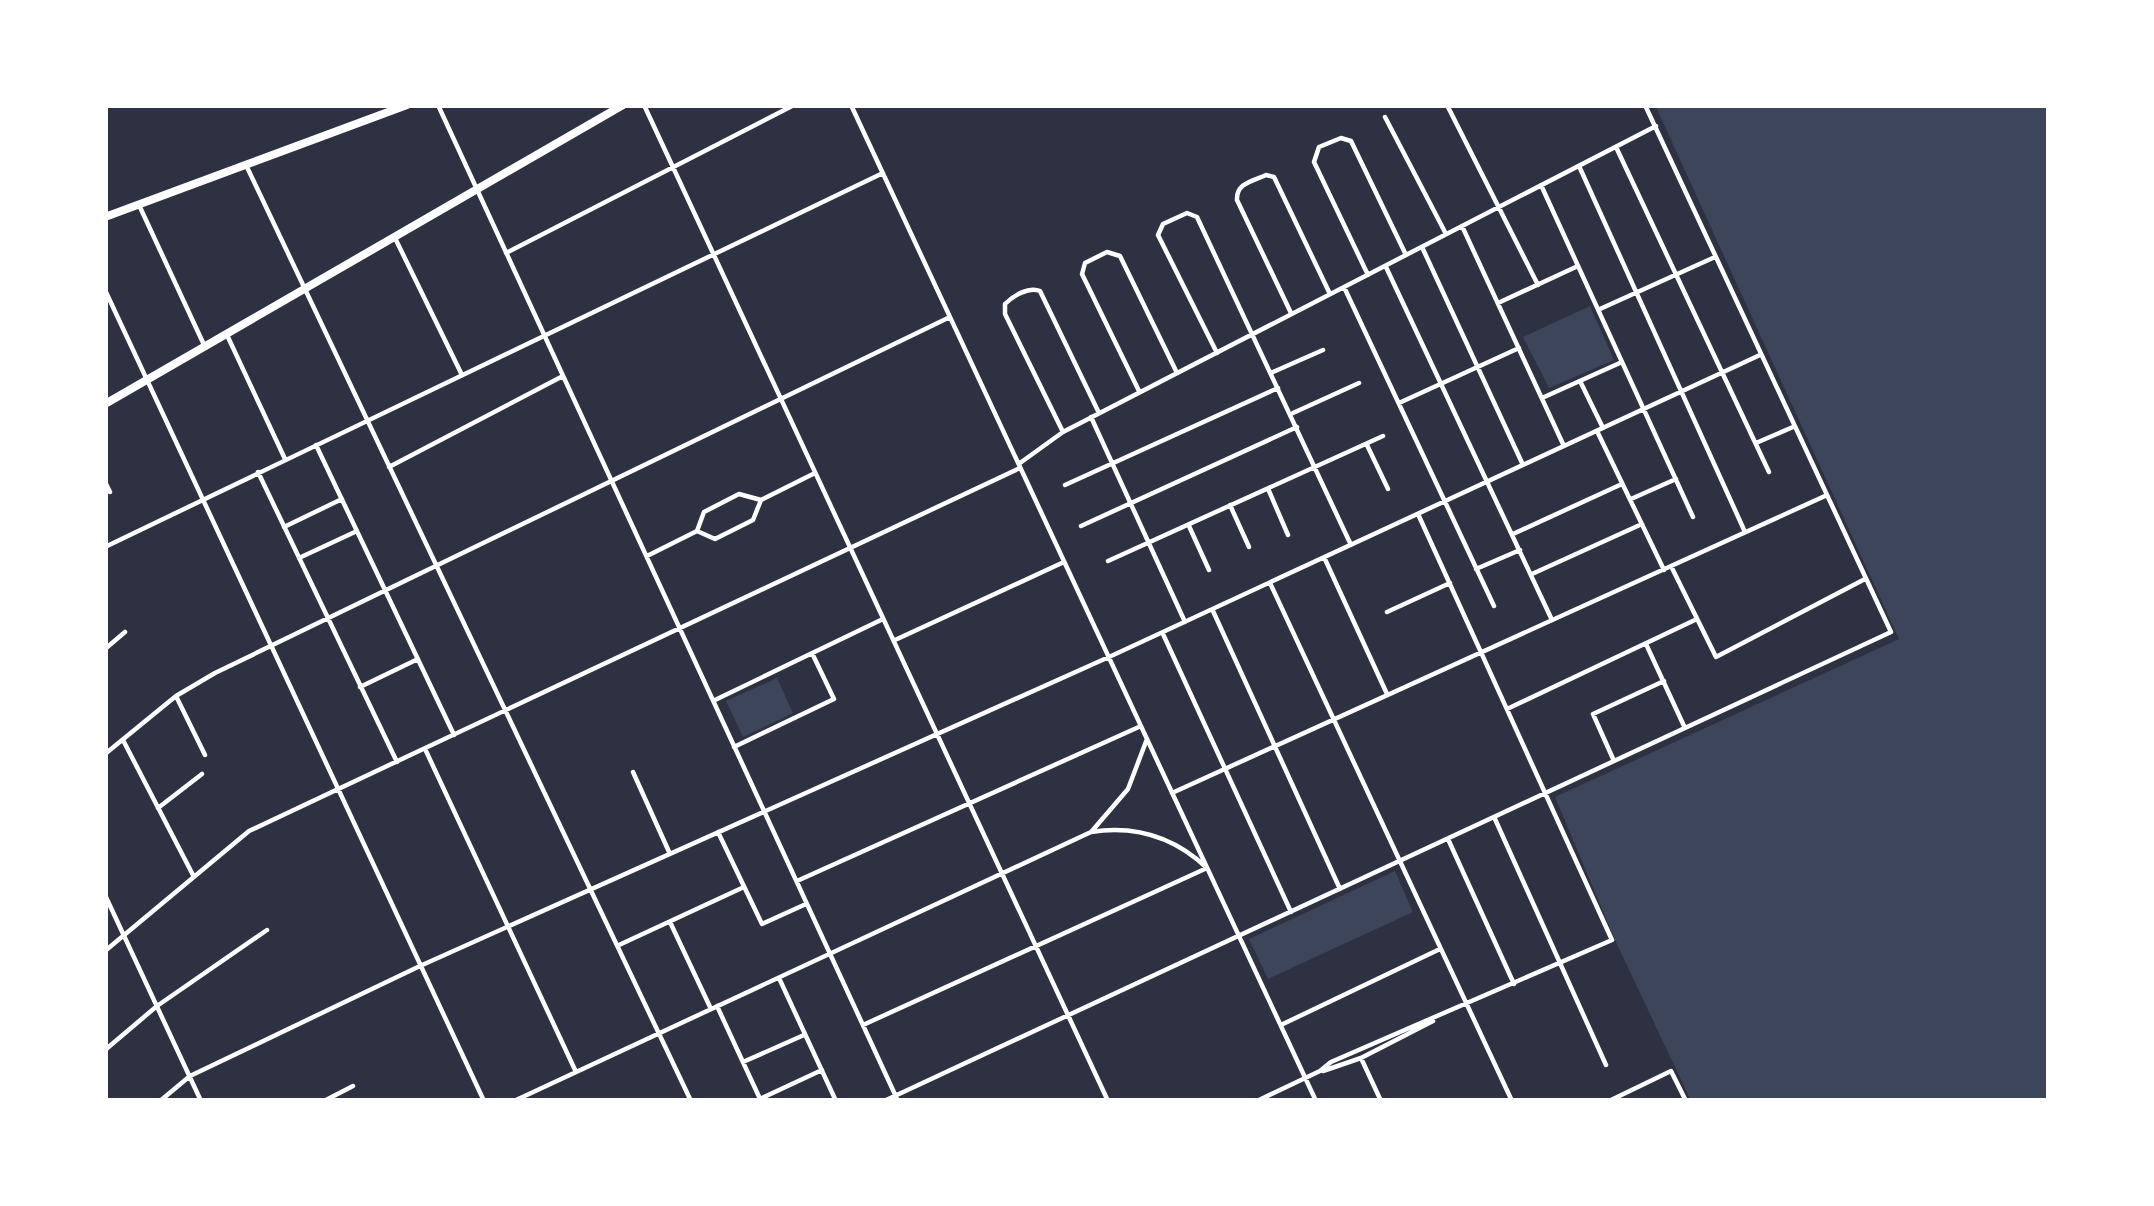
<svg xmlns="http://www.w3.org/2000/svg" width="2154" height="1206" font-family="'Crimson Pro',serif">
<rect width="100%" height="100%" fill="#2d3142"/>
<path fill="#3c4559" d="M1655,105H2049V1101H1691L1615,940L1555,797L1899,639Z
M1590,306L1614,360L1549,388L1523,337Z
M777,678L793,713L743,737L726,701Z
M1395,871L1413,912L1268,979L1249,939Z"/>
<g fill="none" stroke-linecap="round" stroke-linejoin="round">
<path stroke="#fff" stroke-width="4.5" d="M438,105L898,1101
M644,105L1108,1101
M851,105L1316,1101
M1447,105L1538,285
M1385,117L1446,234
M1616,147L1769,472
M246,165L691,1101
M1579,166L1745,532
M1541,185L1693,517
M139,205L205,347
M1462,226L1563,444
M395,238L461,373
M1422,247L1523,465
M506,253L794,105
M1386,267L1552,620
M1368,275L1314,162L1319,147L1341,138L1351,141L1406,255
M1344,287L1494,606
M105,290L484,1101
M1498,303L1578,266
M1600,309L1715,257
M1291,313L1237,200C1236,183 1253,181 1266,175L1274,177L1330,294
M227,335L285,459
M1217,353L1158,235L1163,224L1187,213L1197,217L1351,545
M1273,372L1323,350
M1580,381L1603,428
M1139,391L1082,274L1085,263L1107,252L1120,256L1177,373
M1542,398L1622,362
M1399,403L1519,348
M1293,413L1359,383
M1091,417L1185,622
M1597,431L1664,570
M1063,432L1005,314V304C1013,296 1029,286 1040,291L1099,413
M1756,443L1793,427
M316,445L454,735
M1367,445L1388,489
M1020,463L1063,432L1656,126
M389,467L563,376
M258,472L397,762
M105,482L110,492
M1065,485L1278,388
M1269,491L1288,535
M1631,499L1676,479
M1230,505L1249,547
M1081,526L1297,427
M1189,526L1209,570
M284,527L342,499
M697,531L715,539L753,520L761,500L815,473
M1513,534L1622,484
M105,547L883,173
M647,556L697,531L704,512L739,494L761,500
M1324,557L1387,694
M299,558L357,531
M1108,561L1383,436
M1671,566L1716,657L1865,579
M1476,569L1520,550
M1532,574L1642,524
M1270,583L1512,1101
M1213,611L1340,889
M1387,612L1450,583
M1163,634L1291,912
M895,640L1064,562
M1646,644L1684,726
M105,649L125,632
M360,687L418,659
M176,696L205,755
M715,700L883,619
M1507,709L1697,619
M124,742L193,875
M734,747L834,699L812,653
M426,751L576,1072
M105,754L176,696L215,673L950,317
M1614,761L1593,714L1664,681
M633,772L670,854
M1172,793L1825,496
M158,808L202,774
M1495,819L1606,1065
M1092,831L1128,789L1147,739
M718,832L762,924L806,904
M1448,839L1514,984
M797,881L1141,726
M105,895L201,1101
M670,922L711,1009
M619,945L744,887
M105,951L249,831L1020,468
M779,978L836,1101
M717,1006L761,1101
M1283,1024L1440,949
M105,1050L157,1006L267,930
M1361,1058L1381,1101
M743,1062L804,1035
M1323,1071L1361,1058L1433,1021
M762,1098L822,1070
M160,1101L190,1076L420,966L1109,657L1760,355
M324,1101L353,1086
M514,1101L1091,832C1136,825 1175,838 1207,868L863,1025
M884,1101L1891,632L1645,105
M1257,1101L1320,1071L1331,1062L1612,940L1418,514
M1609,1101L1671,1071L1686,1101"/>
<path stroke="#fff" stroke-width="8" d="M105,217L407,105
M105,404L623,105"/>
</g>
<rect width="2154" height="1206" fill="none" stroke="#ffffff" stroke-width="216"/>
</svg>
